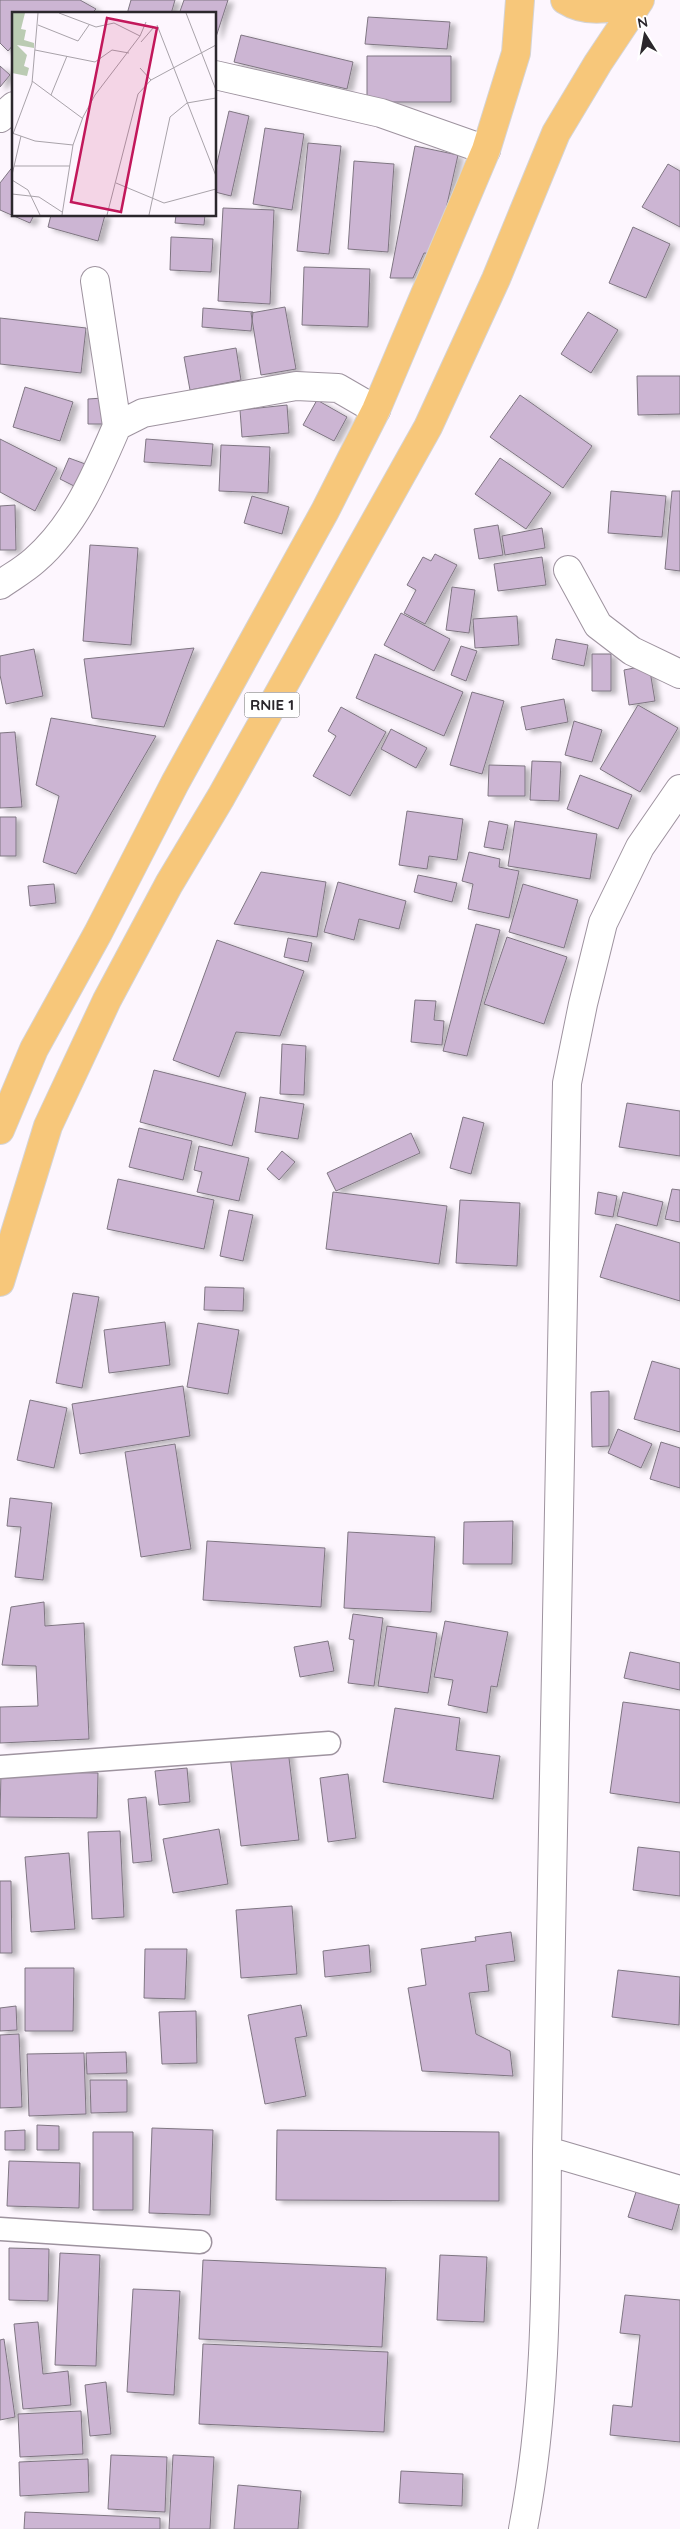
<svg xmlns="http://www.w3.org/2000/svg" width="680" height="2529" font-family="Quicksand,sans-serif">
<defs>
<filter id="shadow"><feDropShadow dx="5.5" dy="3" stdDeviation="2.5" flood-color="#0004"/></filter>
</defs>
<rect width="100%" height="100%" fill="#fdf6fe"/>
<path fill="#ccb5d3" stroke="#7f7682" filter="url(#shadow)" d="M0,0H80L96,9L91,14H14V44L8,51L0,43Z
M131,0H175L171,14H127Z
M184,0H228L216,37L215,14H179Z
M368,17L450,22L447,49L365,44Z
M241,35L353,62L347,89L234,62Z
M367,56H451V102H367Z
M0,66L10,75L0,87Z
M229,111L249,116L231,196L215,192V172Z
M265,128L304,134L292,210L253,204Z
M308,143L341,146L329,254L297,251Z
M415,146L458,155L436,254L424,253L413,278H390Z
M354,161L394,164L388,252L348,249Z
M668,164L680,171V227L642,207Z
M14,165V215H34L30,223L0,210V183Z
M223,208L274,210L270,304L218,301Z
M51,215H105L98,241L48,227Z
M176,215H205L204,225L175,223Z
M633,227L670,244L646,298L609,283Z
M171,237L213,239L211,272L170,270Z
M304,267L370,269L368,327L302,325Z
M285,307L296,369L261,375L251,313Z
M203,308L253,312L251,331L202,327Z
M588,312L618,330L591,373L561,354Z
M0,318L86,328L81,373L0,364Z
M236,348L241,380L190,390L184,357Z
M637,376H680V414L638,415Z
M25,387L73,402L60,441L13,427Z
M520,395L592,446L563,488L490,437Z
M103,398L104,424H88V399Z
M317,400L347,417L334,441L303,425Z
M287,405L289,433L242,437L240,410Z
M0,439L57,468L35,511L0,492Z
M146,439L213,444L211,466L144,462Z
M221,445L270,447L268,493L219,491Z
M69,458L88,465L78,488L60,479Z
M500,458L551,493L526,529L475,494Z
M611,491L666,496L662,537L608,533Z
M672,491H680V571L665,569Z
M252,496L289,507L282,534L244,523Z
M15,505L16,550H0V506Z
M498,525L503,555L479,559L474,529Z
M542,528L545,548L505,555L502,536Z
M90,545L138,548L131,645L83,641Z
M435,554L457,565L425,624L404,613L416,590L407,585L423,557L431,561Z
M542,557L546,585L498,591L494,564Z
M452,587L475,590L469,633L446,630Z
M401,613L450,639L434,671L384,645Z
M517,616L519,645L475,648L473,619Z
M556,639L588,645L584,666L552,659Z
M461,646L477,651L466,681L451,675Z
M194,648L164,727L92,718L84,659Z
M34,649L43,696L6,704L0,675V656Z
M375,654L463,692L444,736L356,698Z
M592,654H611V691H592Z
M649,665L655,701L629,705L624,670Z
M472,692L504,701L482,774L450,765Z
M564,699L568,722L526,730L521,707Z
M638,705L678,728L640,792L600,769Z
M341,707L386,732L350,796L313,776L336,736L328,731Z
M51,718L156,736L76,874L43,862L59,796L36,785Z
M574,721L602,730L592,762L565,755Z
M391,729L427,748L416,768L381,749Z
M15,732L22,807L0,808V733Z
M532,761L561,762L559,801L530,800Z
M489,765L525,766V796H488Z
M580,775L632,795L618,829L567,809Z
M407,811L463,819L457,860L429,856L427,869L399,865Z
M0,817H16V856H0Z
M489,821L508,825L503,850L484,847Z
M515,821L597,834L590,879L508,866Z
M469,852L500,859L499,867L519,871L509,918L468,909L473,884L462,881Z
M261,872L326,882L317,937L234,924Z
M418,875L457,883L452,902L414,892Z
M338,882L406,901L399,929L359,919L354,940L324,932Z
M54,884L56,903L30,906L28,886Z
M523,884L578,900L564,948L509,932Z
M476,924L500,930L467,1056L443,1051Z
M507,937L567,957L544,1024L484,1004Z
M288,938L312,943L308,962L284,957Z
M217,940L304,971L280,1036L236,1032L219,1077L173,1060Z
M415,1000L436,1001L434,1020L444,1021L442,1045L411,1042Z
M282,1044L306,1046L304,1095L280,1094Z
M154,1070L246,1093L232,1146L140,1122Z
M260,1097L304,1104L298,1139L255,1132Z
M627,1103L680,1111V1156L619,1147Z
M463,1117L484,1123L471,1174L450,1168Z
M139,1128L192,1141L183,1180L129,1167Z
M411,1133L420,1153L336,1191L327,1173Z
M199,1146L249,1158L239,1201L197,1192L202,1172L194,1170Z
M282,1151L295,1162L279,1180L267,1169Z
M118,1179L214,1200L204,1249L107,1229Z
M672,1189L680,1190V1222L665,1219Z
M333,1192L447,1206L439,1264L326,1249Z
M598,1192L617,1196L613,1217L595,1214Z
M623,1192L663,1202L657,1226L617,1216Z
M460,1200L520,1203L517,1266L456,1263Z
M229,1210L253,1215L243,1261L220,1256Z
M616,1224L680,1243V1301L600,1277Z
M205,1287L244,1288L243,1311L204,1310Z
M73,1293L99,1297L82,1388L56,1383Z
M165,1322L170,1365L109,1373L104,1330Z
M198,1323L239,1330L228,1394L187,1387Z
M652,1361L680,1369V1432L634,1419Z
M183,1386L190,1436L80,1454L72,1404Z
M609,1391V1446L592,1447L591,1392Z
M30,1400L67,1408L54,1468L17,1460Z
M618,1429L652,1444L641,1468L608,1453Z
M661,1442L680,1448V1488L650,1479Z
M175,1444L191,1549L141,1557L125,1452Z
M10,1498L52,1503L43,1580L15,1577L21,1527L7,1526Z
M513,1521L512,1564H463L464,1522Z
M348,1532L435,1537L431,1612L344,1608Z
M207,1541L325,1548L321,1607L203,1600Z
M44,1602L45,1626L84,1623L89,1739L0,1743V1707L38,1706L36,1666L2,1665L11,1607Z
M353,1614L383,1618L374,1686L348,1683L354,1640L349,1639Z
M445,1621L508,1632L497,1687L491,1686L487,1713L448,1705L453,1680L434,1677Z
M387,1626L437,1633L428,1693L378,1686Z
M328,1641L334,1671L300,1677L294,1647Z
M630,1652L680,1663V1690L624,1678Z
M623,1702L680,1710V1803L610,1793Z
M395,1708L460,1718L456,1750L500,1756L493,1799L383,1782Z
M288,1750L299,1840L241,1846L230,1756Z
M187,1768L190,1802L159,1805L155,1771Z
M1,1771L98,1773L97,1818L0,1817Z
M348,1774L356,1838L328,1842L320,1778Z
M146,1797L152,1861L133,1863L128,1799Z
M219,1829L228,1884L173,1893L163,1839Z
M120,1831L124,1917L92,1919L88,1832Z
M638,1847L680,1852V1896L633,1890Z
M69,1853L75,1929L31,1932L25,1857Z
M0,1881H11L12,1953H0Z
M292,1906L297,1974L241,1978L236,1910Z
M511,1932L515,1961L486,1965L489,1991L469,1993L476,2034L510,2051L513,2076L422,2071L408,1988L426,1985L421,1949L476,1941L475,1937Z
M369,1945L371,1972L325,1977L323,1951Z
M145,1949H187L185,1999L144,1998Z
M25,1968H74L73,2031H25Z
M618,1970L680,1977L679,2025L612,2017Z
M301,2005L307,2036L295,2038L306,2096L265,2104L248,2015Z
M16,2006L17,2030L0,2031V2008Z
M196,2011L197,2063L162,2064L159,2012Z
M19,2034L22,2107L0,2108V2035Z
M126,2052L127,2073L87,2074L86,2053Z
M84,2053L86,2114L29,2116L27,2054Z
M90,2080H127V2112L91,2113Z
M37,2125L59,2126V2150H37Z
M152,2128L213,2130L210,2215L149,2213Z
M25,2130V2150H5V2131Z
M277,2130L499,2132V2201L276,2200Z
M93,2132H133V2210H93Z
M9,2161L80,2163L79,2208L7,2206Z
M636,2192L679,2205L672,2230L628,2217Z
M9,2248L49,2249L48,2301L9,2300Z
M60,2253L100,2255L96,2366L55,2365Z
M440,2255L487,2257L484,2322L437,2320Z
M203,2260L386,2268L382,2347L199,2339Z
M133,2289L180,2291L174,2395L127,2392Z
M625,2295L680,2300V2442L610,2435L613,2405L632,2407L640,2335L620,2333Z
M38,2322L43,2374L68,2371L71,2405L23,2409L14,2324Z
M4,2339L15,2417L0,2420V2340Z
M203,2344L388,2352L384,2432L199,2424Z
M106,2382L111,2434L90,2436L85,2385Z
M81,2411L83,2454L20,2457L18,2414Z
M111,2455L167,2457L165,2512L108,2509Z
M173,2455L214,2457L210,2529H169Z
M88,2459L89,2492L20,2496L19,2462Z
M401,2471L463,2474L462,2506L399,2503Z
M238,2485L301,2491L298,2529H234Z
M25,2512L160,2518V2529H24Z"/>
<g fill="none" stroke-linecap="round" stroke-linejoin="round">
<g stroke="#9e939f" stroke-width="25">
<path id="service" d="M0,1767L329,1743
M0,2229L200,2242"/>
</g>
<g stroke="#9e939f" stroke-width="30">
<path id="minor" d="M215,75L381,113L486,150
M0,118L14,106
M95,281L117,426
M568,570L598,625L632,651L680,674
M0,585C11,577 24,570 35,560C75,525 96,475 117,426L143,413L296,386L338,388L376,410
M547,2151L680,2190
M523,2529C547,2405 546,2277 547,2151L567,1083L583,1004L603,923L640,847L680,789"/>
</g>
<g stroke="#d5d4d5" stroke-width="30">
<path id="trunk" d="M565,0C587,14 614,9 637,0
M0,1130L34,1049L98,933L175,783L325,511L376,410L486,150L516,53L520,0
M0,1282L48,1126L107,1000L169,884L221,797L428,427L496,279L556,133L598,63L640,0"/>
</g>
<use href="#service" stroke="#fff" stroke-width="22"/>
<use href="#minor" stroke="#fff" stroke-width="28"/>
<use href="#trunk" stroke="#f7c77a" stroke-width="28"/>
</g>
<g text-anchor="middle" stroke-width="4" stroke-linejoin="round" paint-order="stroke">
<rect fill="#fff" stroke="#6b686b" stroke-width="1" x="244.5" y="692.5" width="55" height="25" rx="4"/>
<g font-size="15" font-weight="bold" fill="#2b272c">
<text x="272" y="710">RNIE 1</text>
</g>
</g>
<g transform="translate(12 12)">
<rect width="204" height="204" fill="#fdf6fe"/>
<path d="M0,1H13L9,17L14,18L12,28L22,31V36L5,33L15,43L12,54L17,56L15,64L0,61Z" fill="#bbcbb3"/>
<path fill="none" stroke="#a9a3aa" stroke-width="1" d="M47,1L84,15L102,11L128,24M174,1L204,78M26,13L66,29L77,13M145,13L204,164M129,30L142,15M23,38L83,50L100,38L117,41M128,56L139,68M20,69L70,106M39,83L55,44M0,121L23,129L61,133M1,122L20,71L26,1M2,154H58M0,163L9,124M0,168L16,178L28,203M104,171L152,191L204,177M0,182L27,185L50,200M50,203L61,133L71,105L83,83L128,24L134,10M95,203L126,82L139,68L204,33M137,203L158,105L175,91L204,86"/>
<path fill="#c2185b" fill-opacity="0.15" stroke="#c2185b" stroke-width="2.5" d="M95,6L145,16L109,200L59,190Z"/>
<rect width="204" height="204" fill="none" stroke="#2b272c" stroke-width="2.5"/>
</g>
<g transform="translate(645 35) rotate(349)" stroke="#ffffff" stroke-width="4" paint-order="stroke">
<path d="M0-4L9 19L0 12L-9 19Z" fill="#2b272c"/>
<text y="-8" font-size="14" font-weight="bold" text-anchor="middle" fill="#2b272c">N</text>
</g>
</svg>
